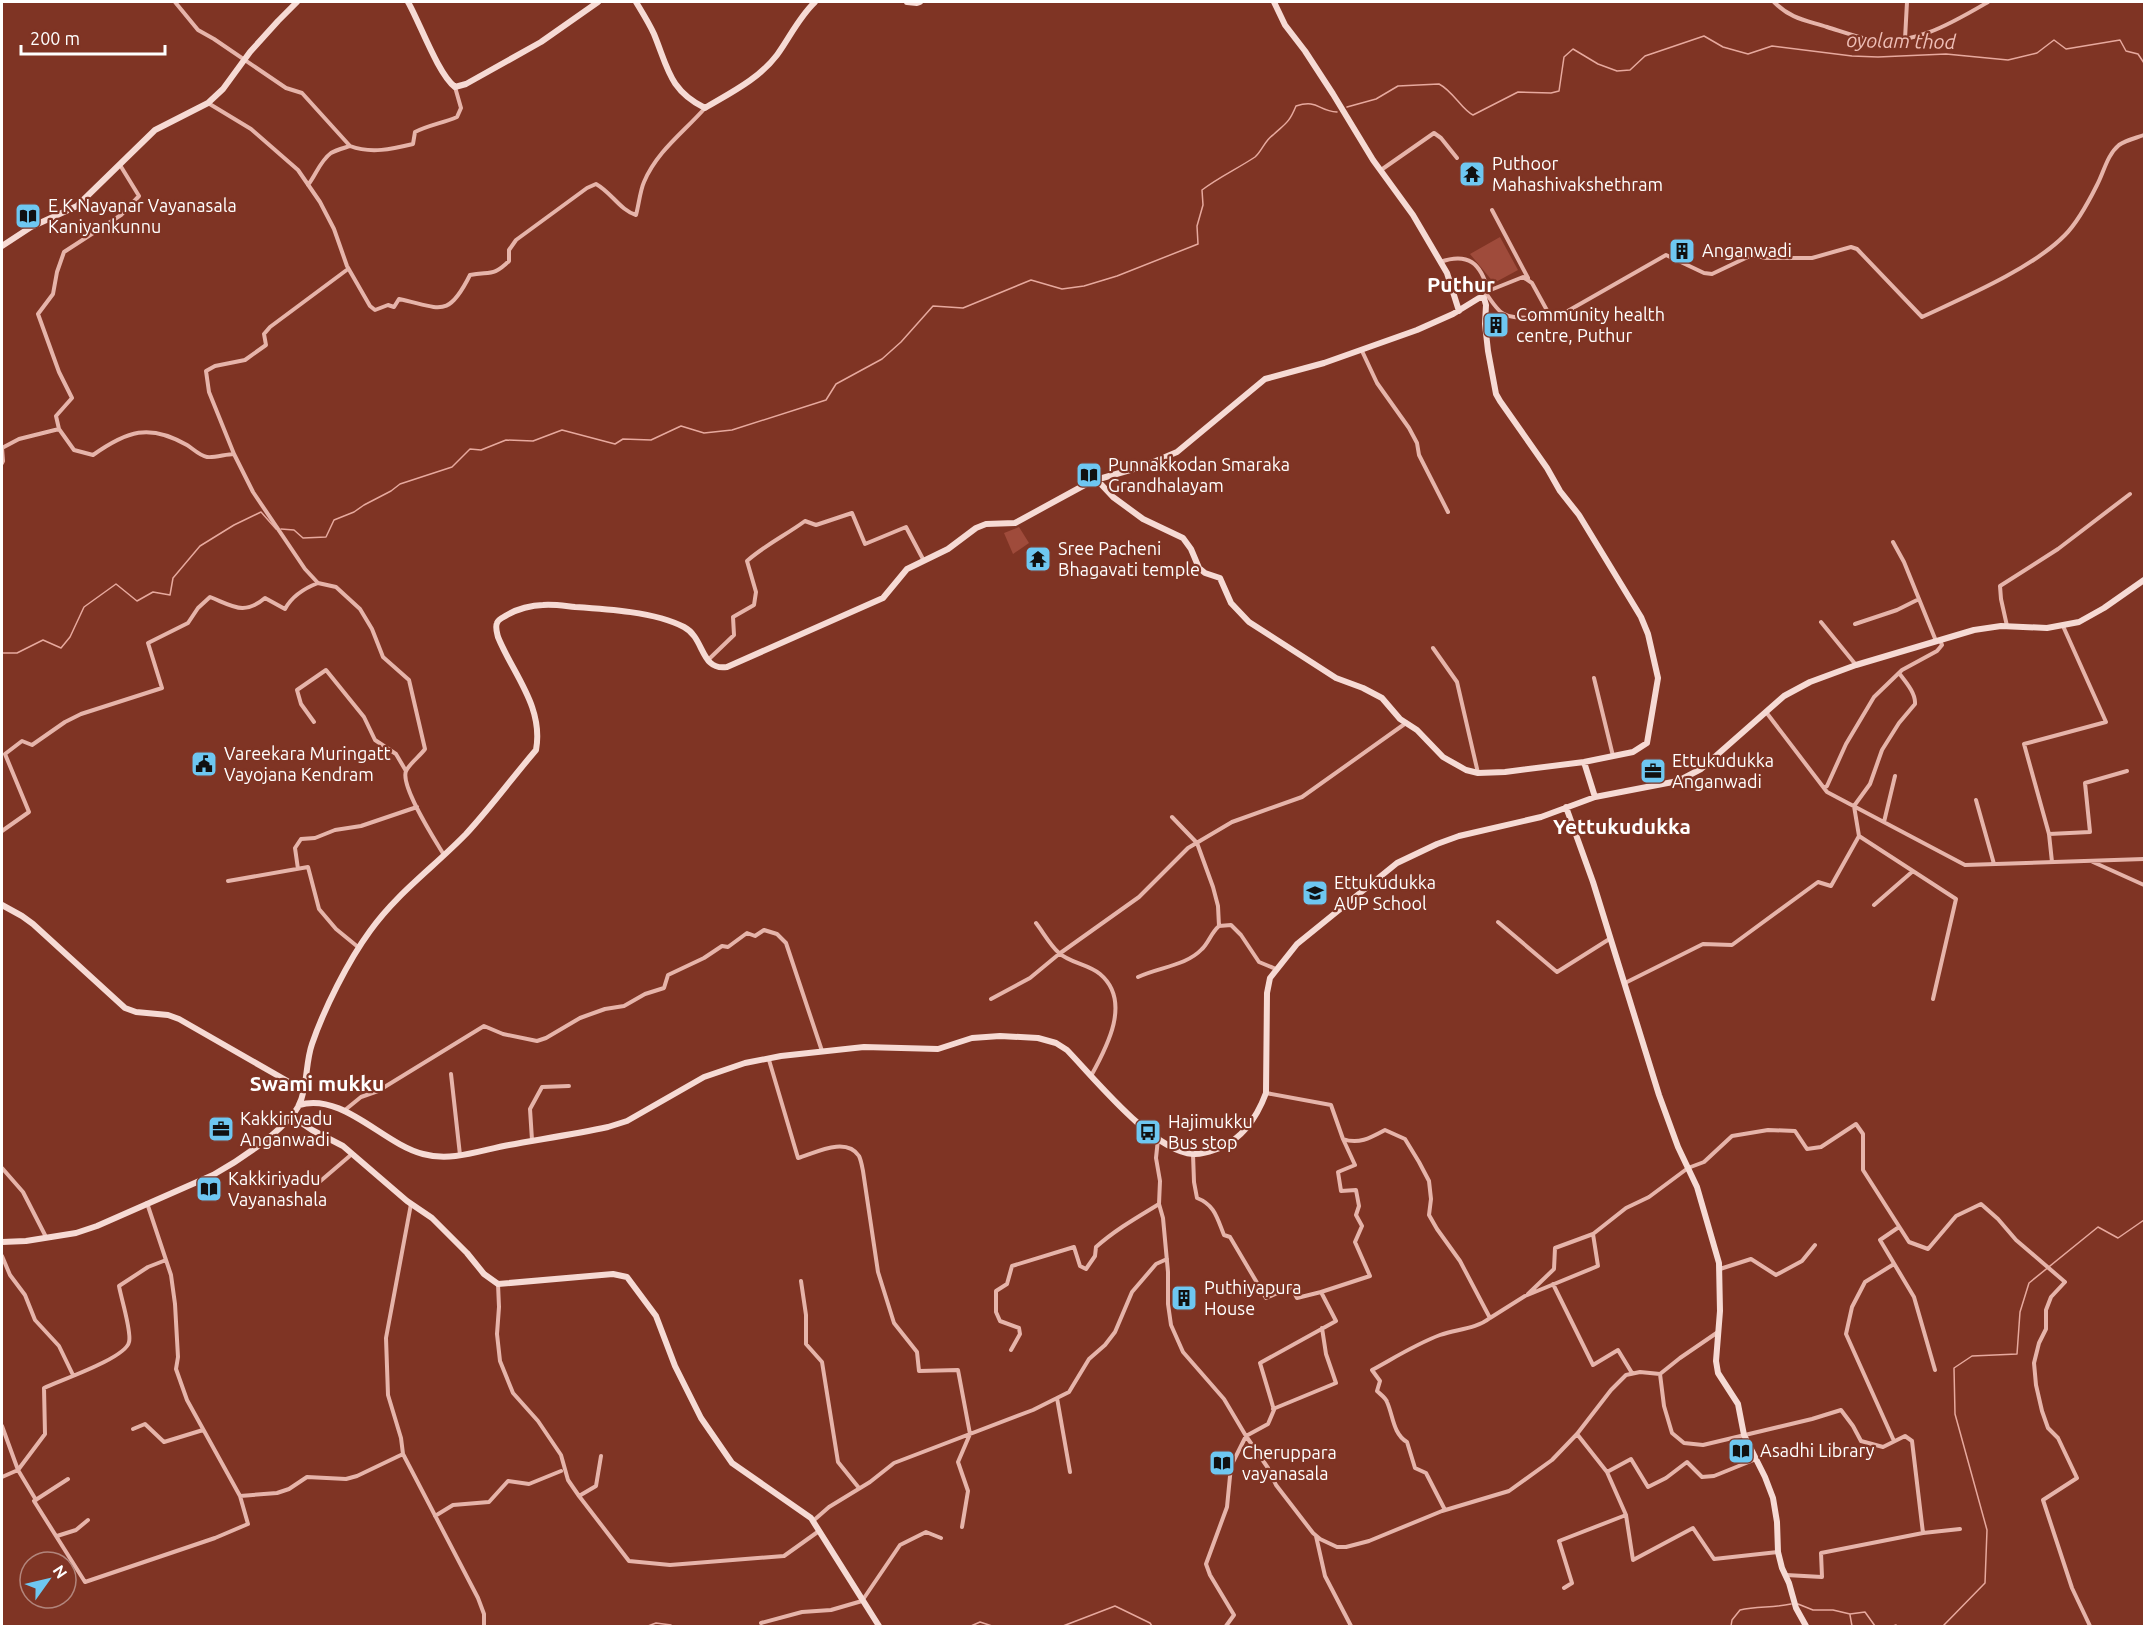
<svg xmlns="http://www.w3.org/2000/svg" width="2146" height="1628" font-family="Ubuntu,sans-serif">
<rect width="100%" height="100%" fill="#7f3424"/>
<path fill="#9f4b3b" d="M1500,237L1518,270L1494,283L1470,254Z
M1019,527L1029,543L1013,554L1004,533Z"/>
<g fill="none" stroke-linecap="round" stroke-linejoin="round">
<path stroke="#e7a99e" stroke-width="1.5" d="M1347,107L1376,99L1398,86L1439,84C1453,91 1462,110 1473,115L1518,92L1551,93L1559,91L1564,57L1573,49L1598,64L1617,71L1630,70L1645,56L1704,36L1723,47L1748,54L1772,46L1852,56L1878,57L1946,54L2008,60L2037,53L2054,40L2066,49L2120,40L2126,51L2138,54L2144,63
M281,529L294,530L303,538L326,537L334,520L354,512L364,505L391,491L400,484L452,467L470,449L481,450L506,440L533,441L562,430L615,444L623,439L651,440L681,426L704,433L732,430L826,400L836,384L882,359L901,342L933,306L963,308L1031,280L1062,289L1084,286L1117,276L1198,244L1197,226L1203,205L1202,190C1219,177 1237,169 1255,157C1262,151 1265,140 1273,135C1286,123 1289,123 1296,106C1318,99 1318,111 1337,112
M2,653H17L43,640L61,648L70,637L84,607L116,584L137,601L153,592L170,595L173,578L200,546L234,525L261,512L276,529
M1798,1604L1813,1610H1833L1850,1614L1865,1612L1875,1626
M1850,1615L1852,1626
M648,1626L656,1623L671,1625
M971,1626L980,1622L992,1626
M1063,1626L1115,1606L1150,1623L1152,1626
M1731,1626L1732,1620L1740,1610C1757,1606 1773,1608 1791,1604
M1893,1626L1896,1625L1897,1626
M1943,1626L1985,1583L1987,1530L1955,1414L1954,1368L1972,1356L2017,1354L2020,1312L2029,1283L2098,1227L2118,1238L2144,1220"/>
<path stroke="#e6b4aa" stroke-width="4" d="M175,2L198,30L214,39L286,88L302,93L350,146
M1774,2C1791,19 1805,20 1827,27C1840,31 1854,36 1867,39C1911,48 1952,23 1988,2
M1905,39L1907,2
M208,103L251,129L298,170L320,202L334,229L347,266L370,306L375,310L388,305L394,307L399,299C441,308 448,319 470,275C490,271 493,277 509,261V250L516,240L587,188L596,184C612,193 620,210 636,215C639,204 640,191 644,182C657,151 684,132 705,108
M1381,170L1434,133L1441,138L1457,158
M308,185C316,175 320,161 331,153C336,150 344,148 350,146C371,154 392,149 413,144L415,132C429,125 443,123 457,117L461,108L455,87
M1492,210L1528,278
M1440,262C1468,252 1481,263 1488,291
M1486,293C1502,318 1504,317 1533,318
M1484,298L1488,291L1523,277L1532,283L1549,314L1554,316L1566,312L1666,255L1704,273L1712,274L1752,255L1766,258H1812L1851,247L1857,249L1922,317C1965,297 2033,268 2065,235C2078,222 2089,201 2097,185C2104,172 2107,155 2119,145C2126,140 2136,138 2144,135
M1362,351L1377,383L1409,428L1417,443L1419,455L1448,512
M59,429L74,450L93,455C127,431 149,423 187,445C192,448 200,456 207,457C215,458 226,454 234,454L253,492L305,569L318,583L336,587L360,609L372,629L383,657L409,680L425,749C420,756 410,763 406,771C400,786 435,840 444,855
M234,454L209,392L206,371L215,366L245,360L266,345L264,334L270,327L348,269
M2,463L3,461L2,448L19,439L59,429L56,416L72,398L59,372L38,314L53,294L57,272L64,252L121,215L139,196L120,165
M1893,542L1904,562L1936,641
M1821,622L1856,665
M1855,624L1897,610L1919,599
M2007,626L2001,599L2000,586L2058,549L2130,494
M1433,648L1457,682L1478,773
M708,660L734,635L733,617L754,605L756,592L747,561C765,545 786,535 805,521L816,525L852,513L865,544L906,527L924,561
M1899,673C1905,681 1916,693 1915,704L1899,723L1882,750L1870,784L1854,806L1859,836L1956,899L1933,999
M1594,678L1613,756
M1766,712L1827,792L1965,865L2144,859
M314,722L301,704L297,690L326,670L364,717L375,740L396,754L406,771
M1824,788L1827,786L1846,744L1874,697L1902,670L1937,651L1942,645L1940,640
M1976,800L1994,864
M1172,817L1197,843L1213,887L1218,906L1219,926L1231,925L1241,935L1259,962L1276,969
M1884,822L1895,776
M2,831L29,812L5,754L22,741L32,745L65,722L81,714L162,688L148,643L188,623L198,608L210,597C233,606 244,616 265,598L285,609C292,596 305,588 318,583
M2049,834L2024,744L2106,722L2063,626
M2052,862L2049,834L2090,832L2085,783L2127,771
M2093,862L2144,885
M298,869L295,848L301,839L315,838L335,830L361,826L417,807
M228,881L308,867L319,909L336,929L358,947
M1874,905L1913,871
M1498,922L1557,972L1611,938
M1036,923C1043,932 1050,945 1059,953C1070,963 1088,964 1100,974C1132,1001 1107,1047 1091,1076
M1138,977C1159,967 1186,966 1202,949C1209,942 1211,933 1219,926
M1625,983L1703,944L1732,945L1818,882L1831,886L1859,836
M991,999L1030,978L1059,954L1139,897L1188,848L1232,822L1302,797L1406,723
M769,1060L798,1158C815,1153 846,1136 859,1156C861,1160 862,1166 863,1171L878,1272L894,1323L917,1352L919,1371L958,1370L970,1434L958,1462L968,1491L962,1527
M451,1074L460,1155
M1266,1093L1331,1105L1343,1139C1359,1145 1372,1137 1385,1130L1405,1139L1419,1162L1429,1181L1431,1199L1429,1215L1437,1229L1460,1261L1490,1318L1525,1296L1598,1266L1593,1234L1626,1208L1649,1197L1688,1168L1704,1162L1732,1136L1768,1130L1795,1131L1807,1149L1821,1147L1856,1124L1863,1134V1170L1909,1242L1928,1249L1956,1216L1981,1204L1998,1219L2016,1240L2065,1282L2051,1297L2046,1310V1329L2039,1343L2034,1363L2036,1385L2042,1411L2048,1428L2058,1438L2077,1478L2043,1500L2072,1588L2090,1626
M345,1110L361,1097L378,1091L484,1026L503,1034L537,1041L546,1038L580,1018L605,1009L624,1006L645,994L664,988L668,975L704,958L722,946L728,947L747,933L755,936L764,930L777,934L786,943L822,1051
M1158,1139L1156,1158L1160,1181L1159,1204L1163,1218L1168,1272V1304L1171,1325L1183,1352L1224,1399L1246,1436L1268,1424L1274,1410L1260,1363L1336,1321L1321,1292L1297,1298L1291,1287L1266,1298L1230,1237L1224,1235C1217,1218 1215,1205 1197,1198L1194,1182L1193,1154
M532,1140L530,1109L542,1087L569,1086
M2,1168L23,1192L46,1237
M317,1184L352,1154
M411,1204L386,1338L388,1395L401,1438L403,1454L478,1598L484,1614V1626
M1899,1227L1880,1240L1914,1297L1935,1370
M2,1256L10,1275L25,1295L35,1320L59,1346L73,1375
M1720,1269L1751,1259L1776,1275L1802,1261L1815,1245
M801,1281L806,1315V1344L822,1362L838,1462L859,1488
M498,1284L499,1307L497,1334L500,1361L513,1393L538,1421L561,1455L568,1480L579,1496L596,1486L601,1456
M1553,1284L1593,1365L1618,1350L1632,1373
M1321,1292L1370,1276L1355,1242L1362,1226L1356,1215L1359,1206L1356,1190L1341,1191L1338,1172L1355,1165L1343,1139
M1528,1294L1554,1269L1555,1248L1593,1234
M1011,1350L1020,1334L1019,1328L1000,1321L996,1312V1291L1007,1284L1012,1266L1074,1247L1080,1266L1086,1269L1095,1256L1096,1247C1115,1230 1136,1218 1159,1204
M1660,1374L1664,1406L1672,1433L1684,1443L1703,1445L1812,1419L1841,1410L1853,1426L1861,1441L1883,1447L1905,1436L1912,1441L1923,1533L1960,1529
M1057,1398L1070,1472
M1273,1409L1336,1383L1326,1354L1322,1328
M2,1426L18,1470L36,1500
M133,1429L145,1424L164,1442L203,1430
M1577,1434L1607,1472L1631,1459L1648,1487L1666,1478L1687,1462L1702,1477L1714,1476L1756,1459
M1894,1441L1846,1334L1852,1307L1865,1282L1894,1264
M2,1477L18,1470L45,1434L44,1388C61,1380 126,1358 129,1342C132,1332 121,1298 119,1286L148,1267L166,1260
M68,1479L34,1501L85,1582L215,1538L248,1524L240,1496L187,1400L176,1369L178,1357L175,1304L171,1275L147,1203
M240,1496L277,1493L289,1489L307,1477L346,1479L357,1476L403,1454
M579,1496L629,1561L670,1565L784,1556L819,1531
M1445,1510L1426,1473L1415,1468L1407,1442C1393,1434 1393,1415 1387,1402C1386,1398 1380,1394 1377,1391L1380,1381L1372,1370C1394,1358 1416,1344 1440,1335C1457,1329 1476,1329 1490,1318
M1626,1515L1633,1560L1693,1528L1714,1559L1778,1552
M435,1516L453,1505L489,1502L508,1481L529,1484L561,1471
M813,1521L829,1507L870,1482L894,1463L1033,1410L1069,1392L1089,1359L1105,1345L1115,1332L1132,1292L1156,1264L1167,1259
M57,1536L76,1530L88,1520
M1316,1536L1325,1576L1351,1626
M1786,1575L1822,1577L1821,1553L1923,1533
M1564,1588L1572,1583L1559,1541L1626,1515L1607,1472
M761,1623L802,1612L831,1610L862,1601L900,1545L926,1532L941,1538
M1226,1626L1234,1615L1210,1575L1206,1564L1227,1507L1231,1466L1246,1436L1268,1468L1276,1485L1313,1533L1320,1539L1337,1547H1346L1369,1541L1442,1511L1509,1491L1552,1460L1577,1434L1611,1390L1626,1375L1640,1372L1660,1374L1680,1358L1718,1332"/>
<path stroke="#f6dad4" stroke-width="6" d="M408,2C420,23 438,74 455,87L466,84L541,42L598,2
M636,2C642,12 649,23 654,34C668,68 669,90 705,108C730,93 759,79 777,55C790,37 799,17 815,2
M907,2L917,3L920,2
M1274,2L1285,25L1305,51L1333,94L1373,160L1413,215L1447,273L1459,311
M2,246L31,227L77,206L155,130L208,103L223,89L250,52L278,21L297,2
M1584,762L1595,797
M1566,807L1593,882L1659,1095L1678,1147L1697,1187L1719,1263L1720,1311L1716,1361L1718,1373L1738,1404L1744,1435L1765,1477L1773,1498L1777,1522L1778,1552L1782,1568L1789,1583L1796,1608L1806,1626
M2,905L22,916L33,924L125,1008L136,1012L168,1015L179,1019L303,1090
M299,1105C343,1092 383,1144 423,1154C452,1162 481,1150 509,1145C542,1139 575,1134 608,1127L627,1121L704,1077L745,1063L781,1056L864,1047L938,1049L972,1038L1000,1036L1038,1038L1056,1043L1067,1050C1095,1079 1153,1151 1193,1154C1203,1155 1211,1151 1220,1148C1243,1138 1257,1117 1266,1093L1267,993L1270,978L1297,944L1397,863L1437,844L1459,836L1541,817L1595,797L1678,781L1701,769L1784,696L1810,682L1856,665L1974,630L2001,626L2047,628L2079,622L2104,608L2144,580
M291,1116L312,1130L343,1146L407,1201L432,1218L467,1253L484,1274L498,1284L613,1274L627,1277L656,1316L675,1366L701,1418L732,1463L811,1518L879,1626
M2,1242L26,1241L76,1233L97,1226L213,1175C238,1161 284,1131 298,1107C308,1088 305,1064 312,1044C324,1009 348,961 370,931C397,893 434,867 466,834C491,807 512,778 536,750C544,707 513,674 498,637C497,633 495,627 497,623C498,619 504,617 507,615C517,609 532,605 543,605C553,604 565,606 575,607C607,609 655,612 684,627C705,638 700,671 727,667L883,598L907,569L948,549L976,528L986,524L1015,523L1092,481L1144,466L1177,452L1265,379L1324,363L1417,330L1453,314L1479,298H1484L1486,305L1485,324L1488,351L1496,394L1500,401L1547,468L1560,491L1579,515L1641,617L1648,634L1658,678L1647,743L1633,752L1584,762L1505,772L1478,773L1466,770L1443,757L1417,730L1400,719L1382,698L1363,688L1336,678L1249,622L1231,603L1220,578L1205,573L1199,568L1191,549L1183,538L1143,519L1113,497L1098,481"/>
</g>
<defs>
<g id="temple-square" transform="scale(1.35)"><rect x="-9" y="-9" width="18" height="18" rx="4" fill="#6ec7f1" stroke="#7f3424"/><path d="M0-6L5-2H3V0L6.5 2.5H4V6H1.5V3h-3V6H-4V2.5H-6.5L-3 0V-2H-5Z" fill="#111"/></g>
<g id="library-square" transform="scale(1.35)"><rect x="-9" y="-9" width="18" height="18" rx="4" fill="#6ec7f1" stroke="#7f3424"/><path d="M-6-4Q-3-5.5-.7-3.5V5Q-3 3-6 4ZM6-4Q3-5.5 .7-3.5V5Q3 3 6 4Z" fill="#111"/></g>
<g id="building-square" transform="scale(1.35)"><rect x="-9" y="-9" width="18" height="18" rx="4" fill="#6ec7f1" stroke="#7f3424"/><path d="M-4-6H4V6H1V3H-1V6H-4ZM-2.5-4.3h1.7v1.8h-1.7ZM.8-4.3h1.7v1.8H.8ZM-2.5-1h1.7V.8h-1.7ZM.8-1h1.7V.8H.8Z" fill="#111"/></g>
<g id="civic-square" transform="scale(1.35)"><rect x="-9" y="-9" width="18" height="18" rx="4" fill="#6ec7f1" stroke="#7f3424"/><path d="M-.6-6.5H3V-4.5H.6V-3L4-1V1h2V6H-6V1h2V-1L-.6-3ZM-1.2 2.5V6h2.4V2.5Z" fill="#111"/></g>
<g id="office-square" transform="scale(1.35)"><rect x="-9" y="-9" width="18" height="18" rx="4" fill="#6ec7f1" stroke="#7f3424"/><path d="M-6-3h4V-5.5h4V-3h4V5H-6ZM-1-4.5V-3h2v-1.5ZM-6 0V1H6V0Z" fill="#111"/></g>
<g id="school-square" transform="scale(1.35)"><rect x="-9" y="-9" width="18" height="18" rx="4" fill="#6ec7f1" stroke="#7f3424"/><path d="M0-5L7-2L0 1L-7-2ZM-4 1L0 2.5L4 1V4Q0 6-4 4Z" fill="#111"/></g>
<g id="bus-square" transform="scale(1.35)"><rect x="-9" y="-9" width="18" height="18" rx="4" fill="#6ec7f1" stroke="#7f3424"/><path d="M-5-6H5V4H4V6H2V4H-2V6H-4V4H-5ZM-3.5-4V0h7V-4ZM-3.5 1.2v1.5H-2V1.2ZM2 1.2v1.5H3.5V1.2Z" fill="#111"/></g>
</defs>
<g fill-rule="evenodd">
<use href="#temple-square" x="1472" y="174"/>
<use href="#library-square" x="28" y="216"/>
<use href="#building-square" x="1682" y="251"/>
<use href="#building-square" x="1496" y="325"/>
<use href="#library-square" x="1089" y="475"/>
<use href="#temple-square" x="1038" y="559"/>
<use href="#civic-square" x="204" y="764"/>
<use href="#office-square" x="1653" y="771"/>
<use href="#school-square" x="1315" y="893"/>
<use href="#office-square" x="221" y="1129"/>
<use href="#bus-square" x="1148" y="1132"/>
<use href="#library-square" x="209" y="1189"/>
<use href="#building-square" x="1184" y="1298"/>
<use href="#library-square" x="1741" y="1451"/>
<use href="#library-square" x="1222" y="1463"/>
</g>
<g text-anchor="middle" stroke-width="4.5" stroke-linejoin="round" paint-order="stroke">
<g font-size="18" fill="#fff" stroke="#7f3424" text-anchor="start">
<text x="1492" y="170">Puthoor<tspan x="1492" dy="21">Mahashivakshethram</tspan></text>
<text x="48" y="212">E K Nayanar Vayanasala<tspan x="48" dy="21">Kaniyankunnu</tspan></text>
<text x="1702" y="257">Anganwadi</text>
<text x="1516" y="321">Community health<tspan x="1516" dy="21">centre, Puthur</tspan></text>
<text x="1108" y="471">Punnakkodan Smaraka<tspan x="1108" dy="21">Grandhalayam</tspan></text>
<text x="1058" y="555">Sree Pacheni<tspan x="1058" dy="21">Bhagavati temple</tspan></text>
<text x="224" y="760">Vareekara Muringatt<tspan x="224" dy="21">Vayojana Kendram</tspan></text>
<text x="1672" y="767">Ettukudukka<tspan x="1672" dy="21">Anganwadi</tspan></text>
<text x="1334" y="889">Ettukudukka<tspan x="1334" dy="21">AUP School</tspan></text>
<text x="240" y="1125">Kakkiriyadu<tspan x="240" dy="21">Anganwadi</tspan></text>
<text x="1168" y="1128">Hajimukku<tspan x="1168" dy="21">Bus stop</tspan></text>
<text x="228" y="1185">Kakkiriyadu<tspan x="228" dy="21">Vayanashala</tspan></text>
<text x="1204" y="1294">Puthiyapura<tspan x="1204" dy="21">House</tspan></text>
<text x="1760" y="1457">Asadhi Library</text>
<text x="1242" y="1459">Cheruppara<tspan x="1242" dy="21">vayanasala</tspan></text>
</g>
<g font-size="20" font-style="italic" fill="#eebeb6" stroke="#7f3424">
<text transform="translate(1901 41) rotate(1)" y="7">oyolam thod</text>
</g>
<g font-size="21" font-weight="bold" fill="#fff" stroke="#7f3424">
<text x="1461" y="292">Puthur</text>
<text x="1622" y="834">Yettukudukka</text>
<text x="317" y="1091">Swami mukku</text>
</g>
</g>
<rect width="2146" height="1628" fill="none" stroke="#ffffff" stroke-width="6"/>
<g transform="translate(48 1580) rotate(56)"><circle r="28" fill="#7f3424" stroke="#b2857c" stroke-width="1.5"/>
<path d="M0-4.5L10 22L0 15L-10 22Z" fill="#6ec7f1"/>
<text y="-9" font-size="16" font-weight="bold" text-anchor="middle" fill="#ffffff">N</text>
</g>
<path d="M21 45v9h144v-9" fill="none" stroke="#ffffff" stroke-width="3"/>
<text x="30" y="45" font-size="18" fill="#ffffff" stroke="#7f3424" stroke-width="4.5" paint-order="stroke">200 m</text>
</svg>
